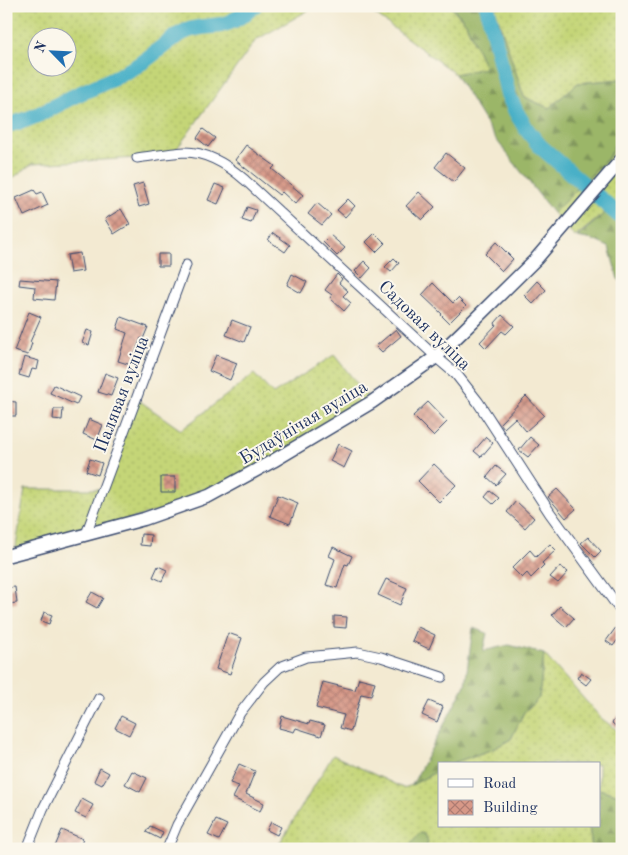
<svg xmlns="http://www.w3.org/2000/svg" width="628" height="855" font-family="'Old Standard TT',serif">
<defs>
<pattern id="grass-dots" width="8" height="8" patternUnits="userSpaceOnUse" patternTransform="scale(1.25)"><rect width="8" height="8" fill="#c4d577"/><path d="M2 2h.1M6 6h.1" fill="none" stroke="#a8b769" stroke-width="1.8" stroke-linecap="round"/></pattern>
<pattern id="forest-firs" width="22" height="20" patternUnits="userSpaceOnUse" patternTransform="scale(1.25)"><rect width="22" height="20" fill="#9bb668"/><path d="M5 1l3.5 6h-7zM16 11l3.5 6h-7z" fill="#7e9459"/></pattern>
<pattern id="building-cross-hatch" width="8" height="8" patternUnits="userSpaceOnUse" patternTransform="scale(1.25)"><rect width="8" height="8" fill="#d79887"/><path d="M0 0l8 8M0 8l8-8" fill="none" stroke="#ae7c72"/></pattern>
</defs>
<rect width="100%" height="100%" fill="#fbf7ec"/>
<filter id="ink" filterUnits="userSpaceOnUse"><feTurbulence type="fractalNoise" baseFrequency=".02" numOctaves="2"/><feDisplacementMap in="SourceGraphic" scale="10" xChannelSelector="R" yChannelSelector="G"/><feConvolveMatrix kernelMatrix="1 2 1 2 8 2 1 2 1" color-interpolation-filters="sRGB"/></filter>
<filter id="wash" filterUnits="userSpaceOnUse"><feTurbulence type="fractalNoise" baseFrequency=".0096" numOctaves="4" result="noise"/><feDisplacementMap in="SourceGraphic" scale="20" xChannelSelector="R" yChannelSelector="G"/><feGaussianBlur stdDeviation="1.12" result="paint"/><feColorMatrix in="noise" values="0 0 0 0 0 0 0 0 0 0 0 0 0 0 0 0 0 1.4 0 .05"/><feComposite in="paint" operator="in"/></filter>
<g filter="url(#wash)">
<rect width="100%" height="100%" fill="#f3ead2"/>
<path fill="url(#grass-dots)" stroke="#70826a" fill-rule="evenodd" d="M6,6H316L256,40L173,154L137,158L32,164L6,183ZM38,38H68V68H38Z
M364,6H450L466,23L485,68L455,74Z
M494,6H622V79L578,83L549,108L524,97Z
M622,130V199L575,237L553,213L608,159Z
M334,355L372,402L209,496L15,553L25,489H102L137,399L181,430L254,374L273,394Z
M544,654L601,718L622,734V796L599,789V764H450L493,749L511,739L524,712L539,698Z
M333,755L403,788L412,785L439,770V826H589L592,849H276Z"/>
<path fill="url(#forest-firs)" stroke="#5b7263" d="M451,6H494L524,97L549,108L578,83L622,79V130L608,158L553,213L495,138L455,74L485,68L466,23Z
M622,199V283L618,279L609,247L593,240L577,237Z
M473,628L487,633L483,651L509,645L544,654L539,698L524,712L511,739L493,749L450,764H439V770L412,785L465,685Z
M599,789L622,796V849H592L589,826H599Z
M419,833L425,834L428,842L425,849H406Z"/>
<g fill="none" stroke-linecap="round" stroke-linejoin="round">
<path stroke="#48b0c7" stroke-width="16" d="M487,6L508,94L516,112L527,130L540,146L622,218
M6,125C34,121 57,103 83,92C103,83 122,76 141,63C155,54 168,40 184,32C196,26 208,27 221,25C234,22 244,15 254,6"/>
</g>
<g id="blocks">
<path fill="url(#building-cross-hatch)" d="M203,129L215,138L208,147L197,138Z
M246,145L275,166L272,169L303,195L295,204L282,192L279,195L235,160Z
M446,153L465,168L454,182L435,167Z
M143,183L149,204L139,207L133,186Z
M215,184L225,188L218,204L208,200Z
M34,190L37,194L42,192L48,205L24,216L16,198Z
M419,192L435,207L422,220L406,206Z
M348,199L355,206L345,217L337,210Z
M317,203L331,215L322,225L308,214Z
M247,207L256,210L251,223L242,220Z
M121,209L130,224L114,234L105,219Z
M273,233L290,245L285,252L268,240Z
M375,233L385,243L376,252L366,242Z
M330,235L345,248L337,256L323,242Z
M496,242L513,259L502,271L485,254Z
M80,253L83,271L70,273L67,255Z
M158,254H169V266H158Z
M394,258L399,263L391,272L385,267Z
M364,261L371,268L362,278L355,271Z
M292,274L307,282L301,293L287,285Z
M337,274L342,279L339,283L348,291L343,296L351,303L344,311L330,298L332,295L325,290Z
M20,279L56,282L54,300L34,298L35,287L19,285Z
M537,281L546,290L533,304L524,295Z
M433,283L453,303L458,298L466,306L449,323L441,315L442,314L422,295Z
M29,312L41,317L30,342L32,343L28,355L14,351Z
M502,315L514,326L506,334L502,331L486,348L480,342L496,325L495,323Z
M121,317L148,327L143,339L141,338L131,365L118,361L127,333L117,329Z
M232,320L250,327L244,342L226,335Z
M396,329L401,336L382,352L376,346Z
M87,330L93,332L89,345L82,343Z
M216,355L237,363L230,380L209,371Z
M24,357L39,361L37,370L32,369L29,378L19,375Z
M105,373L118,378L111,396L98,392Z
M54,385L80,397L76,405L50,393Z
M526,396L544,415L526,431L515,418L504,428L500,423Z
M6,401L16,402V416H6Z
M428,402L447,422L433,436L413,416Z
M54,409H63L62,420L53,419Z
M89,419L103,425L97,440L83,434Z
M486,437L493,443L481,457L474,451Z
M530,437L539,445L528,457L519,450Z
M338,444L352,451L344,468L330,461Z
M90,459L102,463L98,475L86,471Z
M434,464L456,485L439,502L418,481Z
M496,466L506,474L496,485L487,477Z
M161,477H175V492H161Z
M557,489L576,509L566,518L548,497Z
M490,491L499,498L493,504L485,497Z
M278,495L298,503L290,524L270,516Z
M516,501L534,518L525,528L507,512Z
M141,534L151,535L150,546L140,545Z
M588,537L601,551L595,557L581,543Z
M550,544L556,550L542,563L544,565L531,578L527,573L522,578L512,568L530,550L536,557Z
M333,547L352,556L348,565L345,564L337,588L326,585L335,559L329,556Z
M158,566L167,570L162,581L153,577Z
M560,566L568,572L558,583L550,577Z
M386,579L407,588L400,605L378,595Z
M15,587L17,603L7,604L6,588Z
M92,592L103,598L97,608L86,602Z
M560,606L574,618L566,627L552,615Z
M44,612L52,615L49,624L41,621Z
M334,616L347,617L346,628L334,627Z
M617,626L622,629V634L613,646L606,641Z
M418,627L435,635L429,649L412,641Z
M228,633L242,638L230,674L216,669Z
M581,672L591,679L586,685L577,678Z
M359,678L375,682L371,696L361,694L351,731L340,728L344,715L316,708L323,682L355,690Z
M429,701L443,707L437,722L422,715Z
M618,715L622,718V731L612,723Z
M121,716L135,723L129,735L115,728Z
M282,716L309,724L310,721L325,725L321,736L296,728L294,732L279,728Z
M239,764L255,771L246,794L264,803L260,811L233,798L239,786L230,783Z
M100,768L109,773L102,785L94,781Z
M132,771L147,778L140,792L125,784Z
M82,799L93,805L86,818L75,813Z
M216,820L227,825L219,840L208,835Z
M271,822L281,827L277,835L267,830Z
M150,826L163,832L160,839L146,832Z
M62,830L83,839L79,849H54Z"/>
</g>
</g>
<g filter="url(#ink)">
<use href="#blocks" fill-opacity="0" stroke="#3b4b6f" stroke-width="1"/>
<g fill="none" stroke-linecap="round" stroke-linejoin="round">
<g stroke="#3b4b6f" stroke-width="11">
<path id="minor" d="M137,158C153,156 169,153 185,152C207,152 229,166 245,180L436,357
M86,534L186,265
M27,849L43,809L99,698
M167,849L177,825L240,713L264,682L280,667L306,657L358,652L381,657L442,677"/>
</g>
<g stroke="#3b4b6f" stroke-width="12">
<path id="tertiary" d="M436,357L456,374L478,402L550,513L622,612"/>
</g>
<g stroke="#3b4b6f" stroke-width="15">
<path id="secondary" d="M6,556L144,519L209,496L273,461L372,402L436,357L462,332L536,259L622,159"/>
</g>
<use href="#minor" stroke="#fff" stroke-width="9"/>
<use href="#tertiary" stroke="#fff" stroke-width="10"/>
<use href="#secondary" stroke="#fff" stroke-width="12"/>
</g>
</g>
<g text-anchor="middle" stroke-width="4" stroke-linejoin="round" paint-order="stroke">
<g font-size="18" fill="#1b2f5e" stroke="#fbf7ec">
<text transform="translate(425 325) rotate(44)" y="6">Садовая вуліца</text>
<text transform="translate(121 394) rotate(-69)" y="6">Палявая вуліца</text>
<text transform="translate(303 422) rotate(-31)" y="6">Будаўнічая вуліца</text>
</g>
</g>
<rect width="628" height="855" fill="none" stroke="#fbf7ec" stroke-width="25"/>
<rect x="438" y="762" width="162" height="65" fill="#fbf7ec" stroke="#a1a7b3"/>
<rect x="448" y="779" width="25" height="8" fill="#ffffff" stroke="#a1a7b3"/>
<text x="483" y="788" font-size="15" fill="#1b2f5e">Road</text>
<rect x="448" y="800" width="25" height="15" fill="url(#building-cross-hatch)" stroke="#a1a7b3"/>
<text x="483" y="812" font-size="15" fill="#1b2f5e">Building</text>
<g transform="translate(52 52) rotate(294)"><circle r="24" fill="#fbf7ec" stroke="#a1a7b3"/>
<path d="M0-4L9 19L0 12L-9 19Z" fill="#1f6fb2"/>
<text y="-8" font-size="14" font-weight="bold" text-anchor="middle" fill="#1b2f5e">N</text>
</g>
</svg>
